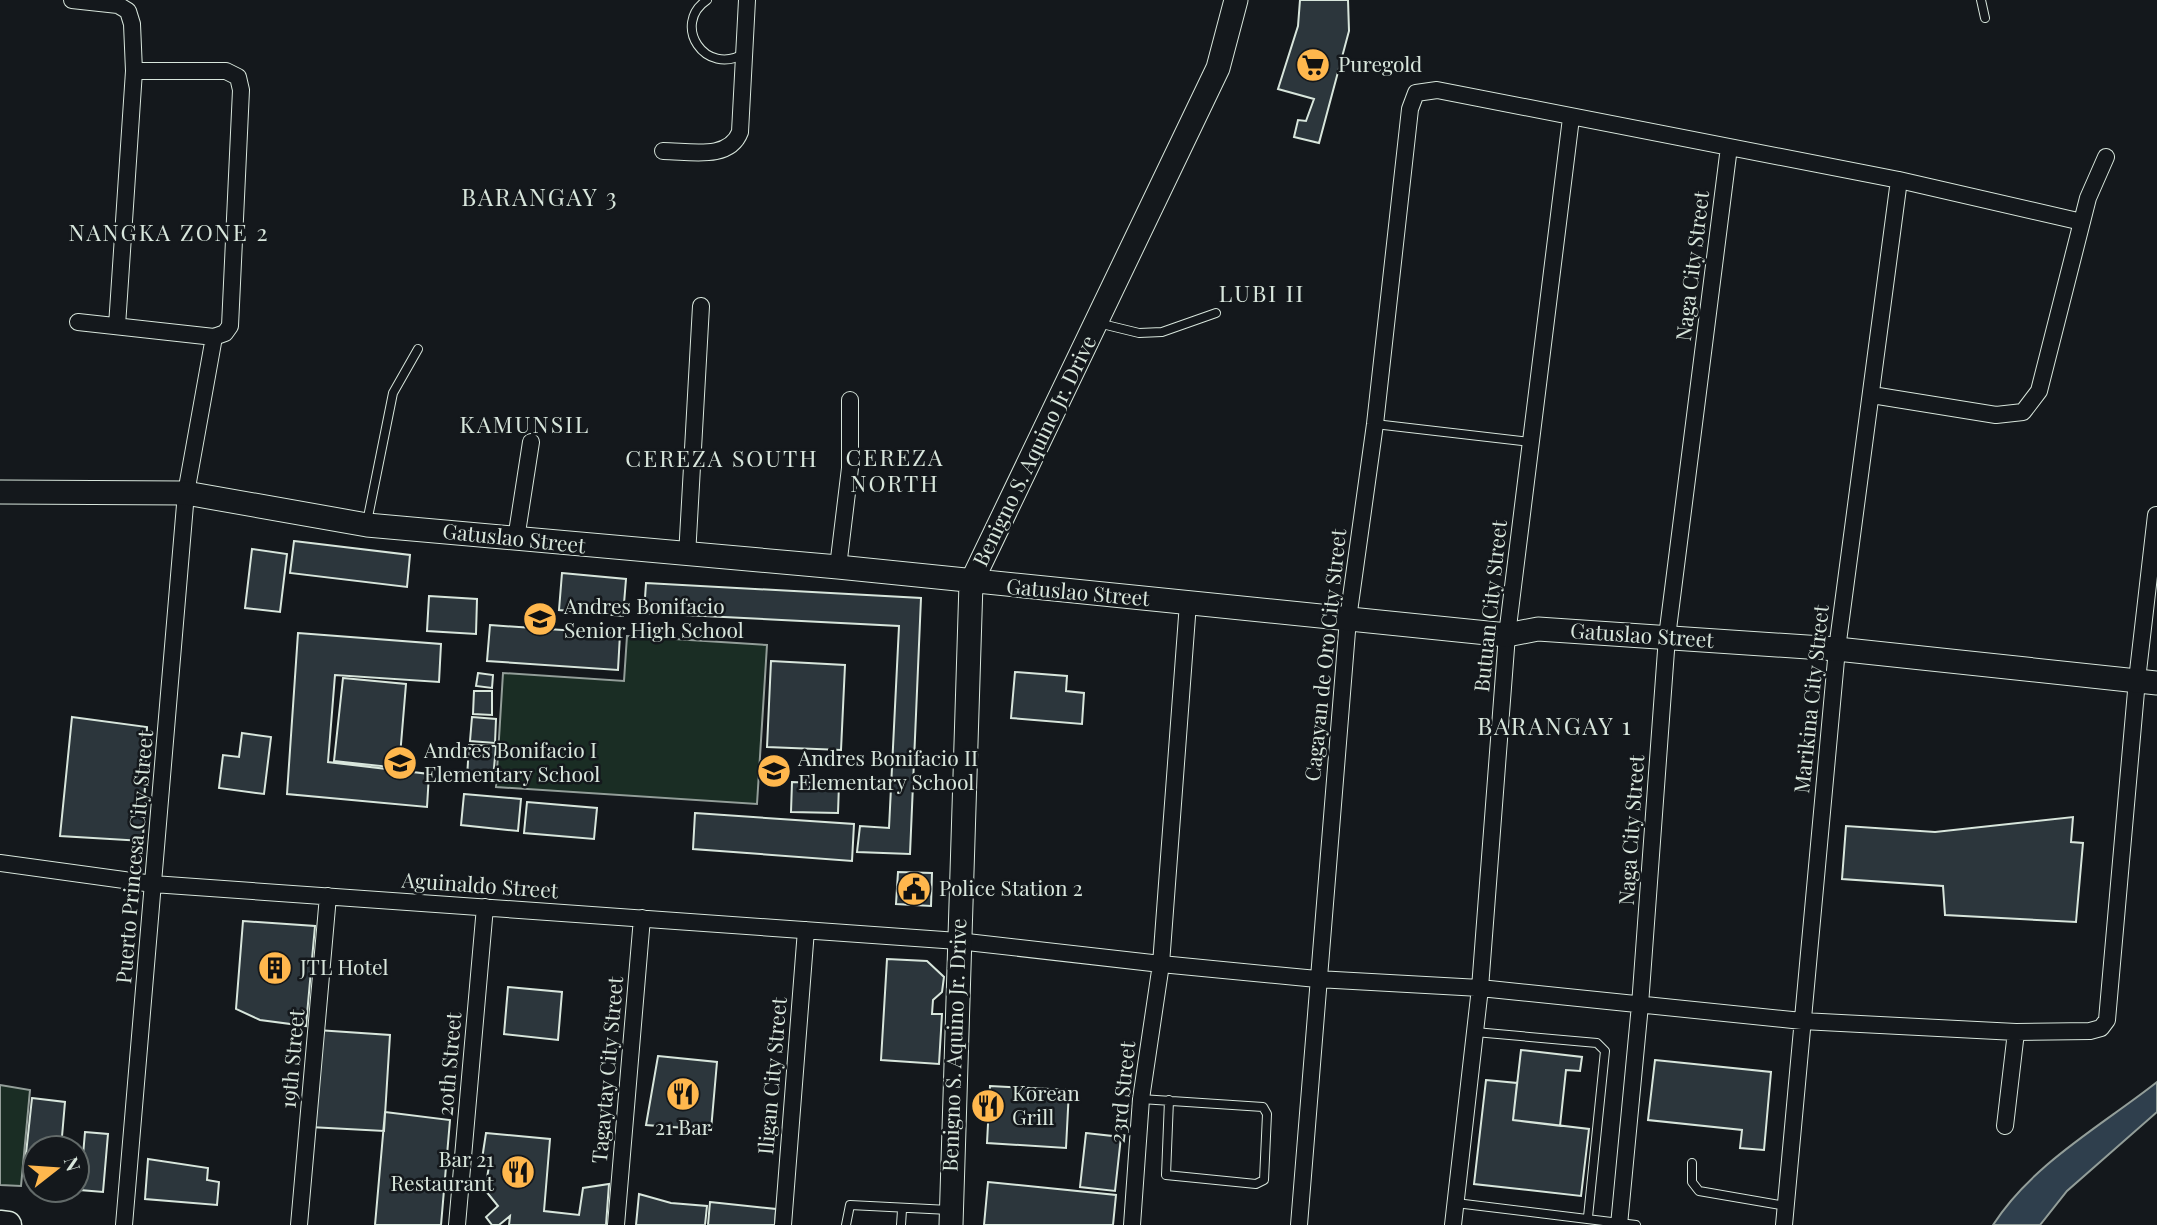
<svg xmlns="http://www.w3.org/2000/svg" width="2157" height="1225" font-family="'Playfair Display',serif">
<rect width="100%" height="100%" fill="#14181c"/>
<path fill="#1a2d24" stroke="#939e99" stroke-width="2" d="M627,636L767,645L757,804L496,787L503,673L624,681Z
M0,1085L30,1090L21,1186L0,1185Z"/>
<path fill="#2f3f4d" stroke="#939e99" stroke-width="2" d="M2157,1082V1112L2067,1191L2040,1225H1993C2032,1164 2101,1126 2157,1082Z"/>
<path fill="#2c363c" stroke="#d8e6dc" stroke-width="2" d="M1300,0H1348L1349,31L1319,143L1294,137L1298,120L1306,121L1314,99L1278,89L1298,26Z
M294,541L410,555L407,587L290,573Z
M252,549L287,554L280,612L245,608Z
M562,573L626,579L623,616L559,610Z
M646,583L921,598L910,854L857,852L860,826L889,828L899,626L644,613Z
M429,596L477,599L476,634L427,631Z
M490,625L620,634L618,670L487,661Z
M298,633L441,644L439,682L335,675L328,762L429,774L427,807L287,794Z
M771,661L845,665L841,750L767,747Z
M1015,672L1067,676L1066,691L1084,693L1082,724L1011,718Z
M478,673L493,675L492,688L476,686Z
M343,678L406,684L399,768L334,761Z
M474,691H492V715L473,714Z
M72,717L147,727L143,841L60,836Z
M472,717L496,719L495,743L470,741Z
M242,733L271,737L264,794L219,788L223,755L239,757Z
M469,745L496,746L493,779L467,778Z
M792,782L839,784L838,813L791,812Z
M464,794L521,799L518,831L461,825Z
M527,802L597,808L594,839L524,833Z
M695,813L854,824L852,861L693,849Z
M2073,817L2071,842L2083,843L2076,922L1945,915L1943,886L1842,879L1846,826L1935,832Z
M898,872L932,873L931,906L896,904Z
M243,921L315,926L306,1026L260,1020L236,1009Z
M887,959L927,961L944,977L942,992L933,1000L932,1014H942L939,1064L881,1060Z
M508,987L562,992L558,1040L504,1034Z
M317,1030L390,1035L384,1131L310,1127Z
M1521,1050L1582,1057L1580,1071L1566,1070L1560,1126L1513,1120Z
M658,1056L717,1062L711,1130L646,1125Z
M1655,1060L1771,1072L1764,1150L1740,1148L1742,1130L1648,1120Z
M1486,1080L1517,1083L1513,1120L1589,1129L1581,1196L1474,1184Z
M990,1086L1069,1090L1066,1148L987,1143Z
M32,1098L65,1102L61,1148H35V1164L25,1163Z
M385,1112L450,1120L441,1225H375Z
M85,1132L108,1134L103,1192L80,1190Z
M486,1133L550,1139L544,1211L579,1215L583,1188L609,1184L606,1225H509L510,1216L499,1225H492L486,1217L498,1206L485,1190L490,1160L482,1159Z
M1086,1133L1121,1137L1115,1191L1080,1187Z
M148,1159L208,1168L207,1180L219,1182L217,1205L145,1199Z
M988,1182L1116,1195L1113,1225H984Z
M639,1194L671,1203L707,1206L705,1225H636Z
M710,1202L776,1209L775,1225H708Z"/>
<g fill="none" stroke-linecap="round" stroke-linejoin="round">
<g stroke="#d8e6dc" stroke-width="10">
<path id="lane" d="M707,0C671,24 705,78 745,53
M1981,0L1985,18
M1098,323L1139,333L1162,332L1216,313
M1375,424L1531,442
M367,522L393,393L418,349
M1475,1032L1597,1043L1605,1051L1588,1217
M1141,1099L1263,1107L1267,1114L1264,1180L1256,1184L1166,1175L1169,1100
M1692,1163V1182L1699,1191L1786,1206
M1456,1203L1636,1225
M846,1225L850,1205L949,1210
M901,1225L902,1210"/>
</g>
<g stroke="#d8e6dc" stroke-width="18">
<path id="street" d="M72,0L118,5L128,11L132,24L134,71L117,326
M663,151C689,151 729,161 740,132L747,0
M78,322L214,337
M1872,395L1996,415L2023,412L2039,391L2088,198L2106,157
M516,539L531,442
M687,556L701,306
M838,567L850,468V400
M0,863L153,884L958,941L1161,964L1317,979L1480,988L1802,1021L2016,1032L2090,1031L2101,1028L2107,1020L2137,680L2156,515
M2005,1126L2016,1032
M124,1225L186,493L214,337L225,333L230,326L241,90L238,77L226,71H134
M299,1225L328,896
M457,1225L485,907
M616,1225L642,918
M783,1225L806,930
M1132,1225L1141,1099L1161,964L1188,603
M1299,1225L1348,619L1375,424L1410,109L1416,93L1437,90L1899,180L2082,222
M1453,1225L1480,988L1507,635L1571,118
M1619,1225L1640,1005L1667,637L1729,147
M1784,1225L1837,649L1899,180"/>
</g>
<g stroke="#d8e6dc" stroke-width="25">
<path id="secondary" d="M0,492L186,493L367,525L838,567L1507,635L1538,629L1837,649L2157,683
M951,1225L971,583L1218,68L1236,0"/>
</g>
<g stroke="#d8e6dc" stroke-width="29">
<path id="primary" d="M0,1224L8,1225"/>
</g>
<use href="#lane" stroke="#14181c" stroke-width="8"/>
<use href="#street" stroke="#14181c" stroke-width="16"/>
<use href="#secondary" stroke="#14181c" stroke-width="23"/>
<use href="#primary" stroke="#14181c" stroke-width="26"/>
</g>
<defs>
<g id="supermarket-disc" transform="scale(1.75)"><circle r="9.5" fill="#ffb74d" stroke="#14181c"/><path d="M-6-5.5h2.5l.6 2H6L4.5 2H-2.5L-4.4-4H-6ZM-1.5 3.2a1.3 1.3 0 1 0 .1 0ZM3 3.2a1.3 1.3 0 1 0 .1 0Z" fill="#111"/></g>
<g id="school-disc" transform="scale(1.75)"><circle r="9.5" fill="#ffb74d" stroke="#14181c"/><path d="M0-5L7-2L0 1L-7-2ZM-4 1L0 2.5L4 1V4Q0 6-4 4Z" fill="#111"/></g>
<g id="civic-disc" transform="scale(1.75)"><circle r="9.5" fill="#ffb74d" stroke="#14181c"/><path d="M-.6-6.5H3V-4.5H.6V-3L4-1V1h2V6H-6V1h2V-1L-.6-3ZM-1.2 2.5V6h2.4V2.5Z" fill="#111"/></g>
<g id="building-disc" transform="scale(1.75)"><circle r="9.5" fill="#ffb74d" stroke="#14181c"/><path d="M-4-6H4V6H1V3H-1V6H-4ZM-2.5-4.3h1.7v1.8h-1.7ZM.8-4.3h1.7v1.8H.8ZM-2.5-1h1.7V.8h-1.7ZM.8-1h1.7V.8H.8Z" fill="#111"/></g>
<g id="restaurant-disc" transform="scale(1.75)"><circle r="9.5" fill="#ffb74d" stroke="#14181c"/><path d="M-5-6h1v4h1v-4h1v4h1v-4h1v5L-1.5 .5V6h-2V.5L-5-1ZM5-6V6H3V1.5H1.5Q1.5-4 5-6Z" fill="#111"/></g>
</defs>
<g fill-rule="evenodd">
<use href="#supermarket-disc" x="1313" y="65"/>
<use href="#school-disc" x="540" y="619"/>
<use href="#school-disc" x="400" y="763"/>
<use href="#school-disc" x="774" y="771"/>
<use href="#civic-disc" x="914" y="889"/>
<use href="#building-disc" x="275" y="968"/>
<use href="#restaurant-disc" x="683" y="1094"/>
<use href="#restaurant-disc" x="988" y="1106"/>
<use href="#restaurant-disc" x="518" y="1172"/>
</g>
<g text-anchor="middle" stroke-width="5" stroke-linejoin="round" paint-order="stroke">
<g font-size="21" fill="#d8e6dc" stroke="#14181c" text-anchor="start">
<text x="1338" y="72">Puregold</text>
<text x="564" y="614">Andres Bonifacio<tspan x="564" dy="24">Senior High School</tspan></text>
<text x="424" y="758">Andres Bonifacio I<tspan x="424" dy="24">Elementary School</tspan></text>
<text x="798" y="766">Andres Bonifacio II<tspan x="798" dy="24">Elementary School</tspan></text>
<text x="939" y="896">Police Station 2</text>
<text x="300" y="975">JTL Hotel</text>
<text x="1012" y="1101">Korean<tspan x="1012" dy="24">Grill</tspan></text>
<text x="683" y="1135" text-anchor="middle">21 Bar</text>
<text x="494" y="1167" text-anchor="end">Bar 21<tspan x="494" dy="24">Restaurant</tspan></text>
</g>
<g font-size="21" fill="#d8e6dc" stroke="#14181c">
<text transform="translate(1693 266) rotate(-83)" y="7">Naga City Street</text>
<text transform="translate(1035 451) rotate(-64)" y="7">Benigno S. Aquino Jr. Drive</text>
<text transform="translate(514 539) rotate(6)" y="7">Gatuslao Street</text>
<text transform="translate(1078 593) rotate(5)" y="7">Gatuslao Street</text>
<text transform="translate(1491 606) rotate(-84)" y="7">Butuan City Street</text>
<text transform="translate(1642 636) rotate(4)" y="7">Gatuslao Street</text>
<text transform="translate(1326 655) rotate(-84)" y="7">Cagayan de Oro City Street</text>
<text transform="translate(1812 699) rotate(-84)" y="7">Marikina City Street</text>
<text transform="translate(1632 830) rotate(-86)" y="7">Naga City Street</text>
<text transform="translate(135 857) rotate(-85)" y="7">Puerto Princesa City Street</text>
<text transform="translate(480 886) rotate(4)" y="7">Aguinaldo Street</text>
<text transform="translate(955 1045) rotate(-88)" y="7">Benigno S. Aquino Jr. Drive</text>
<text transform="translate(293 1059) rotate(-85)" y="7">19th Street</text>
<text transform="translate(450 1064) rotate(-85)" y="7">20th Street</text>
<text transform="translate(608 1070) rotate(-85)" y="7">Tagaytay City Street</text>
<text transform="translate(773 1076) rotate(-85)" y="7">Iligan City Street</text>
<text transform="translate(1123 1092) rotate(-84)" y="7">23rd Street</text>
</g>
<g font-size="23" letter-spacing="2" fill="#d8e6dc" stroke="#14181c">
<text x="169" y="241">NANGKA ZONE 2</text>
<text x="1262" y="302">LUBI II</text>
<text x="525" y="433">KAMUNSIL</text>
<text x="895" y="466">CEREZA<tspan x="895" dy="26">NORTH</tspan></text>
<text x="722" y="467">CEREZA SOUTH</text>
</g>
<g font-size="24" letter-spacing="2" fill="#d8e6dc" stroke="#14181c">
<text x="540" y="206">BARANGAY 3</text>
<text x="1555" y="735">BARANGAY 1</text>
</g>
</g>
<g transform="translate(56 1169) rotate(73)"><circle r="33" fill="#14181c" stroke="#626a69" stroke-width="2"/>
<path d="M0-5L12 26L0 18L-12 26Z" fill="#ffb74d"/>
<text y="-10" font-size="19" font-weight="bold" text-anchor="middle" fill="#d8e6dc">N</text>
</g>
</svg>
